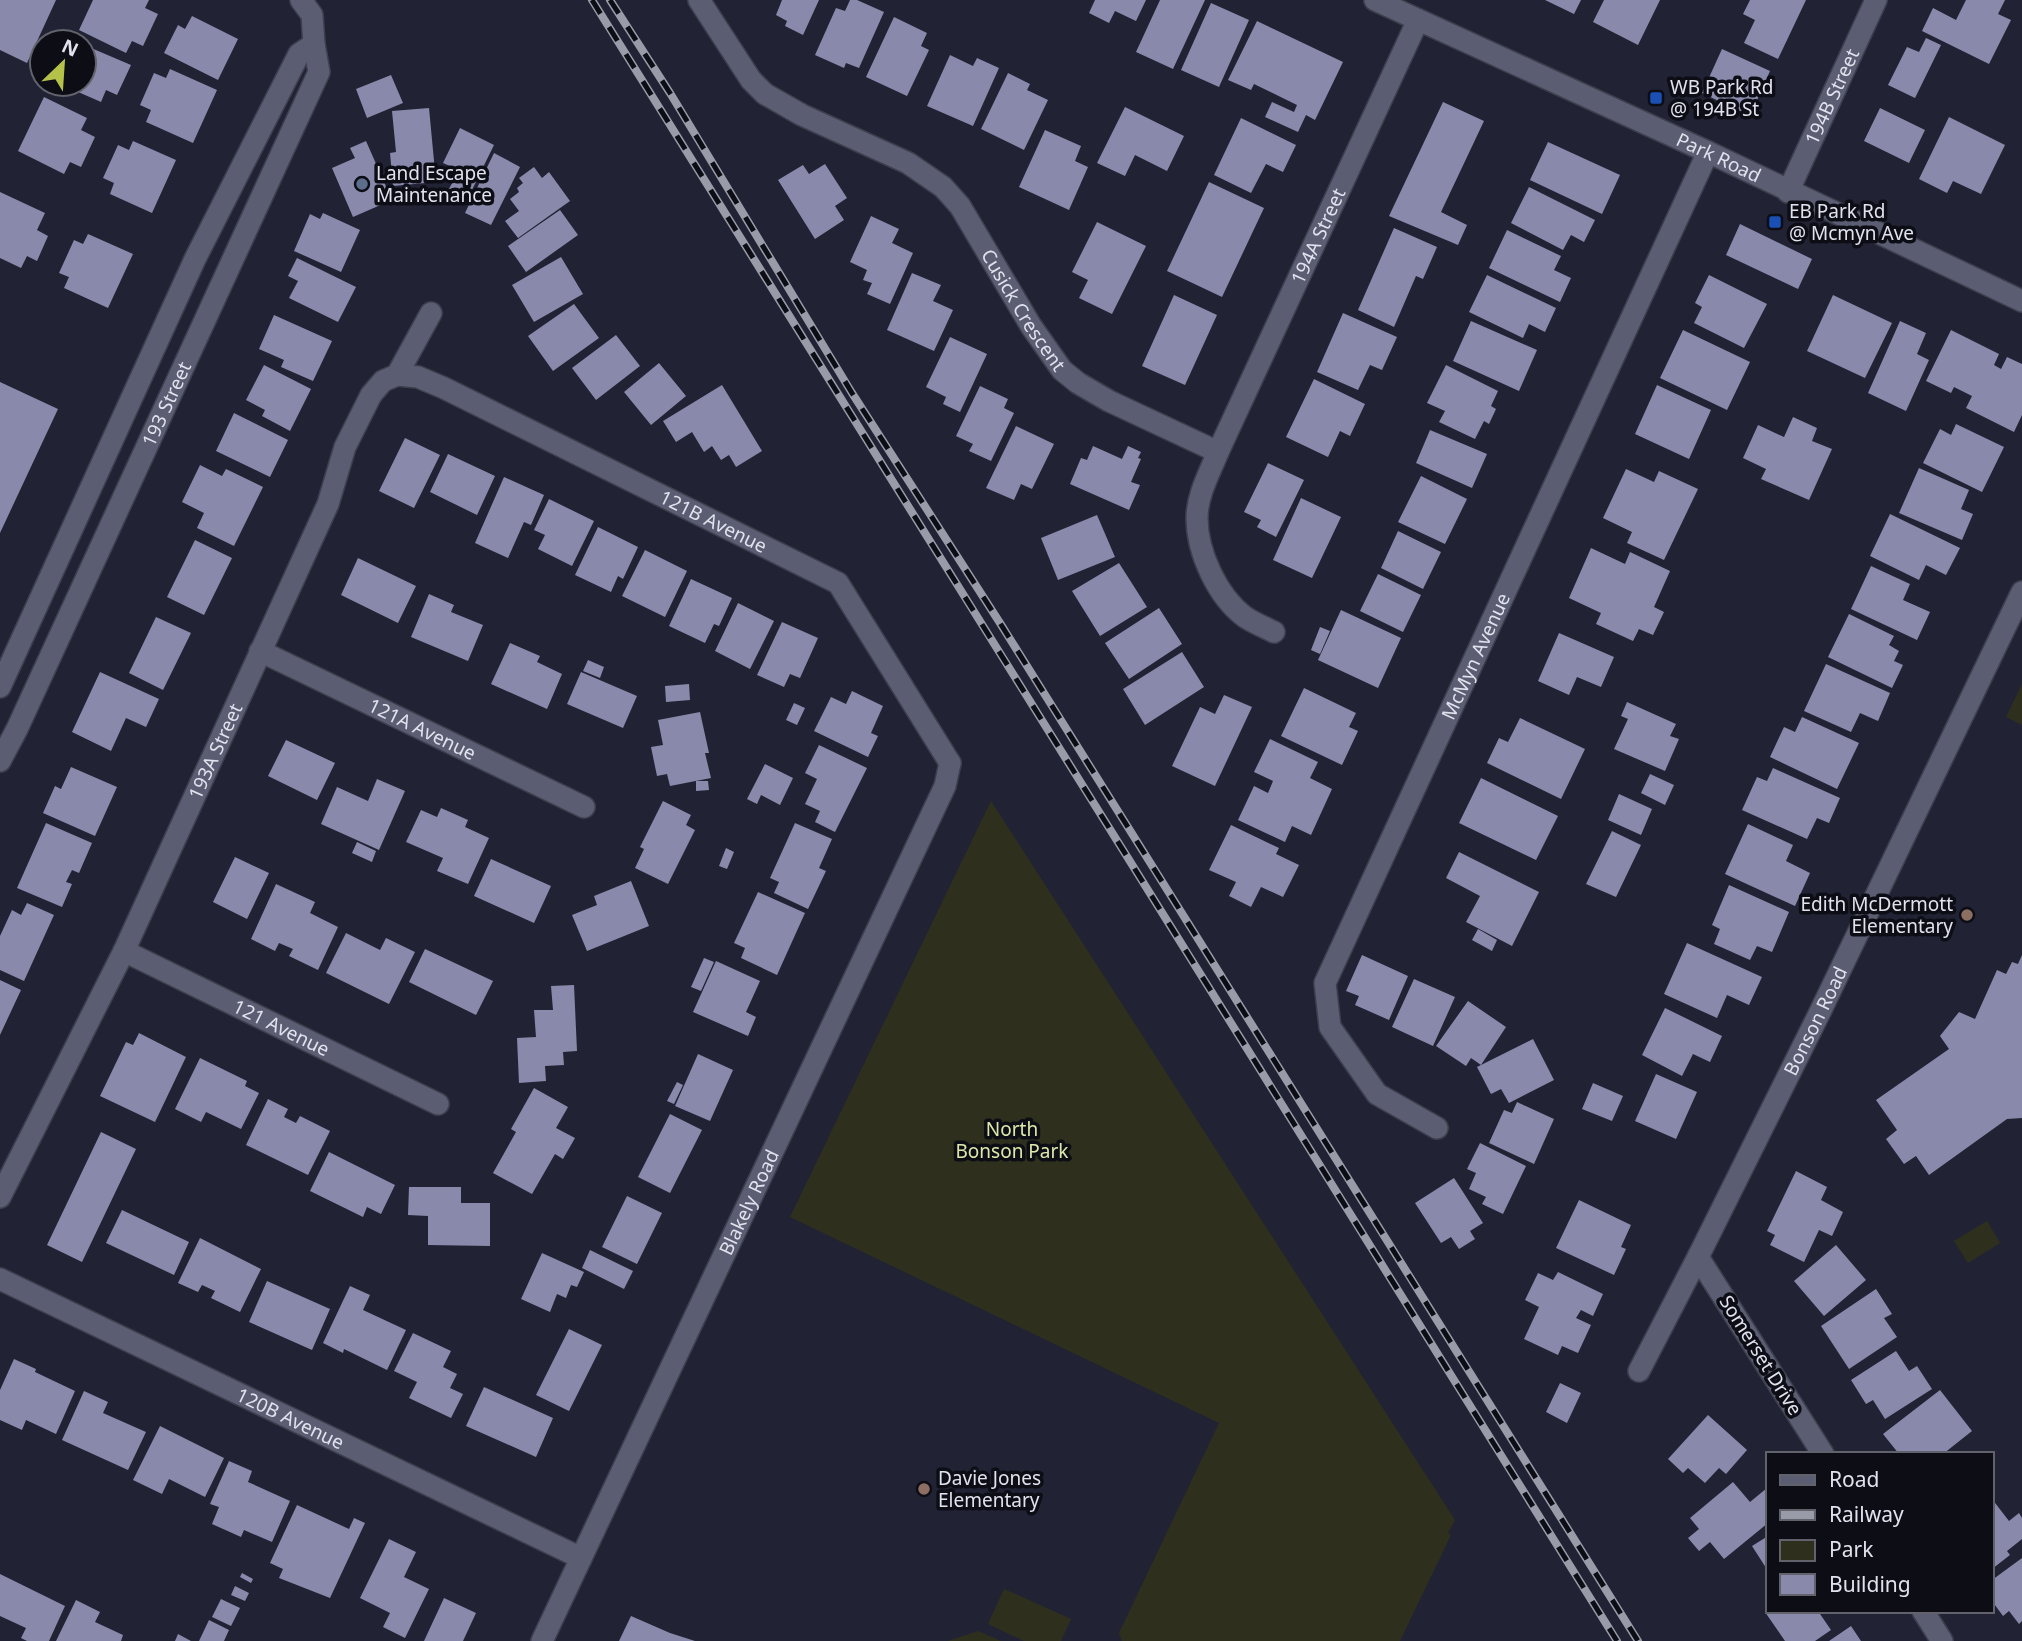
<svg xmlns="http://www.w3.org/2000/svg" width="2022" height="1641" font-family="'Noto Sans',sans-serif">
<rect width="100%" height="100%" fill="#212334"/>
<path fill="#2e301d" d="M2022,684V725L2006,717Z
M991,801L1455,1520L1448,1533L1451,1535L1400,1641H1122L1119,1633L1219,1423L790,1217Z
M1987,1221L2000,1243L1968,1263L1954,1241Z
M1004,1589L1071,1619L1061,1641H1024L988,1624Z
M978,1631L1001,1641H948Z"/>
<path fill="#898aab" d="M0,0H56L27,63L0,50Z
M93,0H149L145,8L158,14L143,46L132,41L126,53L79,30Z
M782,0H819L803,35L785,26L787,21L776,15Z
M850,0H857L884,12L859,68L846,63L844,68L815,55L836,8L845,11Z
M1095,0H1146L1136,21L1115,11L1109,23L1089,13Z
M1160,0H1205L1173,69L1136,52Z
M1545,0H1581L1574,14Z
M1604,0H1660L1638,45L1593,22Z
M1750,0H1806L1778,59L1744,43L1755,20L1743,14Z
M1966,0H2005L1998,14L2011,20L1989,64L1922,31L1933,8L1956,20Z
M1211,3L1249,20L1219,87L1181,70Z
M192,16L238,39L218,80L164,53L178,25L185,29Z
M894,17L927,33L921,46L929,50L907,96L866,77Z
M1257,21L1343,62L1315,120L1306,115L1298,132L1265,117L1272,102L1294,112L1297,105L1254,84L1251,90L1228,80Z
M1926,38L1941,45L1915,98L1888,85L1907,47L1919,52Z
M84,45L131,65L117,95L106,90L101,102L60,84H84Z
M1722,49L1770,71L1750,116L1702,93Z
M950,55L973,66L977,58L999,68L973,126L927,106Z
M170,69L217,90L193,143L146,122L151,110L140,105L154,73L166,78Z
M1008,73L1030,84L1027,90L1048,100L1024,150L981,129Z
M391,75L403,103L367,118L356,89Z
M44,97L87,118L81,130L95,137L81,167L70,162L64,174L18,151Z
M1443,102L1484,121L1441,212L1467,225L1458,245L1389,216Z
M1125,107L1184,136L1167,171L1135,155L1125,176L1097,163Z
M429,108L436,182L393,186L390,153L396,152L392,111Z
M1880,108L1925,130L1909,163L1864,141Z
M1949,117L2005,145L1981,194L1953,181L1947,193L1919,179Z
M1241,118L1296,145L1283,172L1266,164L1251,193L1214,175Z
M460,128L494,145L468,198L449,189L459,170L443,163Z
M1045,130L1081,146L1075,161L1088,167L1069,210L1019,187Z
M133,141L176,160L152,213L110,194L114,183L103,178L118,145L129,150Z
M366,141L392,200L353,217L332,168L355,158L350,148Z
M1548,142L1620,175L1602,214L1530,180Z
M494,153L520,167L491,225L465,213Z
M825,164L847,198L835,206L844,220L815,239L778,180L803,165L809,174Z
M534,167L542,178L549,172L570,201L518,238L505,221L519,211L510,199L519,192L517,188L523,183L519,178Z
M1209,182L1264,208L1222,297L1167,271Z
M1529,187L1595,220L1584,242L1571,235L1563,250L1511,223Z
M0,192L45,213L37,230L48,236L37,261L27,256L21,268L0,258Z
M560,210L578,235L526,272L508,246Z
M323,213L360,230L341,272L294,251L310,214L320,219Z
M871,216L899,229L892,243L913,253L890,304L867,294L872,283L863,280L867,270L850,262Z
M1097,222L1146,246L1112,314L1079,298L1088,280L1072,272Z
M1740,224L1812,259L1798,289L1726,255Z
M1394,228L1437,247L1423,279L1416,276L1394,327L1358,310Z
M1507,230L1561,256L1554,270L1571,278L1560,302L1489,268Z
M88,234L133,254L108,308L64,288L69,277L59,273L74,240L83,244Z
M561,257L583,294L534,322L512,285Z
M297,258L356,287L338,322L289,298L298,281L288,276Z
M912,273L941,285L933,301L953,310L934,351L887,330Z
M1487,275L1556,308L1545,332L1529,324L1523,338L1469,312Z
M1709,275L1767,304L1744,348L1694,323L1702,307L1695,303Z
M1174,295L1217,315L1185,385L1142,366Z
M1833,295L1892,323L1865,378L1807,351Z
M574,304L599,338L553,371L528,336Z
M1343,313L1397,337L1382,370L1370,365L1358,390L1317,372Z
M274,315L332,341L313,381L281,367L284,360L259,349Z
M1471,321L1537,350L1519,391L1453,361Z
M1900,321L1926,333L1917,354L1929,360L1906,411L1868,393Z
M1683,330L1750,362L1727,410L1660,378Z
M1951,330L1999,354L1994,365L2001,369L2007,357L2022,364V415L2014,432L1966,408L1972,396L1954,387L1951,393L1926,381Z
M616,335L640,366L596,400L572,368Z
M950,337L987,354L960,412L943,404L946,397L926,387Z
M659,363L686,396L651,425L624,392Z
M264,365L311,389L290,431L262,416L265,410L246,400Z
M1446,365L1498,391L1491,406L1496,409L1489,424L1484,421L1475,439L1439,422L1445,411L1427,403Z
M1314,379L1365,404L1350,436L1340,431L1328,457L1286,437Z
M0,382L58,409L0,533Z
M722,385L762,451L736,467L729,455L721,460L712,446L704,452L692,432L676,442L663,421Z
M1657,385L1711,410L1689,459L1635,434Z
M980,386L1008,399L1004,408L1014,413L991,461L969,451L973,444L956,436Z
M234,413L288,440L270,477L216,451Z
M1793,417L1817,428L1812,441L1832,449L1809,500L1761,479L1766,469L1743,458L1758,425L1784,437Z
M1956,424L2004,447L1982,492L1923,463L1940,429L1951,435Z
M1016,426L1054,444L1032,489L1021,484L1014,500L986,488Z
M1430,430L1487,454L1472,488L1416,463Z
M405,438L440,455L414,508L379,491Z
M1093,446L1122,459L1128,446L1141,452L1138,458L1141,459L1131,482L1140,485L1129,510L1070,484L1081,458L1087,460Z
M448,454L495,476L477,515L430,492Z
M1268,463L1304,480L1276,537L1257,527L1261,520L1244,512Z
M200,465L222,476L226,469L263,487L234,546L197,528L204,513L182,502Z
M1919,468L1969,490L1961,509L1973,514L1962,540L1899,513Z
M1626,469L1654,482L1659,471L1698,489L1664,560L1627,543L1632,532L1603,518Z
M1421,476L1467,499L1445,544L1398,522Z
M504,477L544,495L531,525L524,522L508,558L475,543Z
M1301,498L1341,517L1312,578L1273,560Z
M549,499L594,521L572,566L538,549L545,535L534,530Z
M1890,514L1960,548L1946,575L1926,565L1919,580L1870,556Z
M1097,515L1115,557L1058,580L1041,538Z
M598,527L638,547L623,579L618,576L611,592L575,575Z
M1398,531L1441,552L1423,589L1381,568Z
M195,540L232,558L204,615L167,597Z
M1591,548L1625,564L1630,552L1670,571L1654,607L1664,612L1653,635L1639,629L1633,641L1596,624L1601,613L1569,598Z
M645,550L687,571L665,617L622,596Z
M358,558L416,586L398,623L341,595Z
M1119,563L1147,607L1100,636L1072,591Z
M1871,566L1910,584L1903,600L1930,612L1917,640L1851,609Z
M1378,574L1421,595L1403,632L1360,611Z
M691,579L732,598L719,626L714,624L705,643L669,626Z
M429,594L454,605L451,612L483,625L468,661L411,637Z
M738,603L774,621L750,669L715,651Z
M1159,608L1182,644L1129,679L1105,643Z
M1341,610L1401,638L1378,688L1318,660Z
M1849,614L1894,636L1889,645L1899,651L1894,661L1903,665L1892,688L1828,657Z
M156,617L191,633L163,690L129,673Z
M782,622L818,638L800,678L790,674L784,687L757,675Z
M1320,627L1330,631L1320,654L1311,650Z
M1559,633L1614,657L1601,687L1577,677L1569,695L1538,681Z
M510,643L540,656L537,662L562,674L547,709L491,684Z
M1182,652L1204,687L1145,725L1123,689Z
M588,660L604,667L600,678L583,671Z
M1826,664L1890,693L1878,721L1860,713L1851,732L1804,711Z
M100,672L159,699L146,727L126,718L111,751L72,732Z
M581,672L637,696L623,728L567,704Z
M689,684L690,700L666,702L665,686Z
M1304,688L1356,713L1349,727L1358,731L1342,765L1281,736Z
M852,691L883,706L871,733L878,736L868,757L814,731L831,697L846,704Z
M1224,695L1252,707L1215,786L1172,766L1200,707L1215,714Z
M1627,702L1676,724L1670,736L1679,739L1665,771L1614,749L1628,719L1621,716Z
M794,703L805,708L797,725L786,720Z
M700,712L709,753H705L711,778L670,786L667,774L657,776L651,747L663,745L658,720Z
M1802,717L1859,743L1837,789L1770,757L1784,727L1795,732Z
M1520,718L1585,749L1561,799L1487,763L1499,738L1508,742Z
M1270,739L1318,762L1310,778L1332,789L1311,835L1292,826L1285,842L1238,820L1254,786L1268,793L1273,781L1254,772Z
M286,740L335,763L317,800L268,776Z
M819,745L867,768L835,832L815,822L820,811L805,804L817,779L805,773Z
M765,764L793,778L780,805L761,795L757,804L747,799Z
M71,767L117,787L95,836L43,813L55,786L61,789Z
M1773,768L1840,798L1829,823L1817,818L1807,839L1742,810L1757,777L1767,781Z
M1650,774L1674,785L1665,805L1641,793Z
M1481,778L1558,816L1536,860L1459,823Z
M377,779L405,791L379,850L321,824L337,787L368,801Z
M696,781H708L709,790L696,791Z
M1619,794L1652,809L1641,835L1608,820Z
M663,801L691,815L686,825L695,830L668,884L635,868L644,849L640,847Z
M441,808L468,820L465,827L489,838L468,884L437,871L443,858L406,842L421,810L437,817Z
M46,823L92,843L79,873L72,870L66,882L72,884L62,907L17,888Z
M795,823L832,839L819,868L826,871L808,909L774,893L779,882L770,878Z
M1748,824L1793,845L1786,861L1810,873L1795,906L1725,874Z
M1231,825L1279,848L1276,854L1299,865L1283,897L1261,887L1251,907L1229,896L1236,882L1209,870Z
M1612,831L1641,845L1616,897L1586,884Z
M357,842L376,851L372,862L352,853Z
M726,848L734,852L727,869L719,866Z
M1459,852L1539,892L1512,946L1466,922L1480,896L1446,878Z
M235,857L269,873L247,919L213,902Z
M491,859L551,886L534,923L474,896Z
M631,881L649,926L587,951L572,915L597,905L594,896Z
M276,884L315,902L310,913L338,927L318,970L289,956L293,949L279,943L275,951L251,939Z
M1729,885L1789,912L1772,952L1757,946L1750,960L1714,944L1720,929L1712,925Z
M758,892L805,913L777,975L741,958L745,948L734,943Z
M27,903L54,915L24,981L0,970V936L12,910L21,915Z
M1478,929L1497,940L1492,951L1472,940Z
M346,933L380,950L386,938L415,952L389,1004L326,973Z
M1687,943L1762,977L1749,1005L1727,995L1717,1018L1664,994Z
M425,949L493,981L476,1015L409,982Z
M1362,955L1408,976L1389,1020L1355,1005L1359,996L1346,991Z
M2022,955V1118L2007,1119L1929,1175L1916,1156L1904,1164L1886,1139L1897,1130L1876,1100L1949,1049L1940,1036L1959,1012L1975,1019L1997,970L2006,974L2012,962L2018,964Z
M704,958L714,962L701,991L691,987Z
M716,961L760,981L746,1012L756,1017L748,1036L693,1012Z
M1414,979L1455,997L1433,1046L1392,1027Z
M0,980L21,990L0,1035Z
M574,985L577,1051L563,1052L564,1065L545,1066L546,1081L519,1083L517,1038L536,1037L534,1010H553L551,986Z
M1468,1001L1506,1027L1481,1065L1471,1058L1466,1066L1436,1046Z
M1665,1008L1722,1036L1710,1062L1693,1054L1682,1076L1642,1055Z
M139,1033L186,1057L155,1122L100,1096L126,1042L133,1045Z
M1533,1039L1554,1080L1509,1103L1501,1089L1491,1094L1477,1067Z
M698,1054L733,1070L710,1121L675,1106Z
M200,1058L247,1081L245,1086L259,1093L241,1129L206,1112L201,1122L175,1109Z
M1656,1074L1697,1092L1676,1139L1635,1121Z
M677,1082L683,1085L674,1104L667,1101Z
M1593,1083L1623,1096L1612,1121L1582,1109Z
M534,1088L568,1107L556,1128L575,1138L563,1159L555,1154L532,1194L493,1173L516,1132L511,1129Z
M268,1099L288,1109L284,1117L296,1123L300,1116L330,1131L308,1175L246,1145Z
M1517,1102L1554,1119L1534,1164L1489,1143L1504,1110L1512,1113Z
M670,1114L702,1130L670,1193L638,1177Z
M101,1132L136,1149L82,1262L47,1245Z
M1480,1143L1526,1166L1503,1214L1482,1204L1486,1197L1469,1189L1476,1173L1467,1169Z
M329,1152L395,1185L381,1214L367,1207L363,1217L310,1191Z
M1796,1171L1827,1187L1821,1200L1843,1212L1832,1236L1819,1230L1804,1262L1770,1245L1775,1235L1767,1231Z
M1454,1178L1483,1223L1470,1231L1475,1239L1459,1249L1451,1237L1441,1243L1415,1203Z
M409,1187H461V1203H490V1246L428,1245V1216L408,1215Z
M627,1196L662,1213L637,1264L602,1247Z
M1579,1200L1631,1225L1621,1247L1626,1249L1614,1275L1556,1248Z
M122,1210L189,1242L174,1275L106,1243Z
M200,1238L261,1269L240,1312L211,1298L215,1291L202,1285L198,1292L178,1283Z
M1836,1245L1866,1280L1824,1316L1794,1281Z
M590,1250L633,1271L624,1289L582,1268Z
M542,1253L584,1272L577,1287L571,1285L566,1298L557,1294L550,1312L521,1299Z
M1558,1272L1603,1294L1593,1316L1581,1310L1576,1318L1591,1325L1578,1353L1562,1346L1558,1355L1524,1339L1539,1307L1525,1300L1538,1273L1553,1280Z
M267,1281L330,1309L312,1350L249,1322Z
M350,1286L370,1295L363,1310L406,1330L387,1370L344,1349L343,1353L323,1343Z
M1876,1289L1892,1314L1884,1318L1897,1337L1849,1369L1821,1326Z
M569,1329L602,1345L569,1411L536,1395Z
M413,1333L451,1351L443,1367L457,1374L450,1388L463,1394L451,1418L409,1398L417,1382L394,1371Z
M1896,1351L1909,1371L1917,1366L1932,1389L1885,1419L1873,1400L1866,1404L1851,1380Z
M14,1359L36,1369L35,1372L75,1391L56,1434L26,1420L22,1430L0,1420V1390Z
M1560,1383L1581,1393L1567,1423L1546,1412Z
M484,1387L553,1418L536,1457L466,1426Z
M1940,1390L1972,1431L1943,1454H1899L1883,1434Z
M84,1391L108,1402L103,1413L146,1432L128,1470L62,1440Z
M1708,1415L1747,1450L1726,1474L1719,1468L1705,1483L1688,1468L1683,1473L1668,1459Z
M160,1426L224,1458L205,1497L169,1479L162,1494L133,1480Z
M229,1461L252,1471L248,1482L290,1501L272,1542L244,1530L241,1537L212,1524L219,1507L210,1504Z
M1733,1482L1750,1502L1767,1488L1768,1523L1724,1559L1710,1542L1699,1551L1688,1538L1699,1529L1690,1518Z
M1992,1499L2009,1521L2019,1513L2022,1518V1539L2007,1551L2010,1555L1992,1569Z
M297,1505L349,1529L354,1518L365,1523L330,1598L279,1578L283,1569L270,1563Z
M1768,1536V1571L1752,1546Z
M389,1539L416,1552L404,1577L429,1589L405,1638L383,1627L390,1613L360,1598Z
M2022,1558V1621L2019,1624L2009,1611L2003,1616L1992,1601V1580Z
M242,1573L253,1579L251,1583L240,1577Z
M0,1574L65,1606L49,1641H27L21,1638L26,1628L0,1616Z
M235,1586L249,1593L245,1601L231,1595Z
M444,1598L476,1613L463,1641H424Z
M221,1599L240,1608L231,1626L212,1617Z
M76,1600L100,1612L95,1622L123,1635L121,1641H56Z
M1768,1610L1818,1611L1831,1630L1815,1641H1785L1765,1612Z
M631,1616L670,1633L695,1641H619Z
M209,1620L229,1630L224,1641H199Z
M1851,1626L1861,1641H1829Z
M178,1634L191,1641H175Z"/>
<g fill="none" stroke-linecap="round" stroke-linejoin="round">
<g stroke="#3e3f4e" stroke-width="24">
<g id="minor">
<path id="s1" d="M699,0L751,80L765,94L802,115L908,163L943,187L960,206L1031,326L1062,370L1078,383L1109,401L1218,452C1210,472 1197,495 1197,518C1197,552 1217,596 1245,617C1254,623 1264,627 1274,632"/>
<path id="s2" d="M1788,192L1876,0"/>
<path id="s3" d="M397,375L418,377L444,388L838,583L950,763"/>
<path id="s4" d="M1218,452L1418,20"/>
<path id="s5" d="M260,651L584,807"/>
<path id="s6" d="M124,951L438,1104"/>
<path id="s7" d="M1437,1128L1377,1094L1330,1027L1325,983L1708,152"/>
<path id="s8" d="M0,1197L124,951L328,504L345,447L371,395L383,381L397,375L431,313"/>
<path id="s9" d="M0,1279L581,1558"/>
<path d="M1639,1371L1698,1257"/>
</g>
</g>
<g stroke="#3e3f4e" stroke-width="24">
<g id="tertiary">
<path id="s10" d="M1375,0L1708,152L2022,301"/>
<path d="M0,687L195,259L299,54L314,44"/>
<path id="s11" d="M0,761L17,729L319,72L314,44L312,15L301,0"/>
<path id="s12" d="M1823,1454L1698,1257L1820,1012L2022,592"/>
<path d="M1923,1611L1942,1641"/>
<path id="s13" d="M542,1641L945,786L950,763"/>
</g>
</g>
<use href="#minor" stroke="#5b5d72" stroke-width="21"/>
<use href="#tertiary" stroke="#5b5d72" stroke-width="21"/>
<g stroke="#999ba9" stroke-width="8">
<path id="rail" d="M592,0L1617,1641
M610,0L670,93L852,393L1000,623L1638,1641"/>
</g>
<use href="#rail" stroke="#0c0d15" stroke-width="5" stroke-dasharray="16" stroke-linecap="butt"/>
</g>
<g fill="#1a4fb4" stroke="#0c0d15" stroke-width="2.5">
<rect x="1649" y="91" width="14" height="14" rx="3.5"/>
<rect x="1768" y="215" width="14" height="14" rx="3.5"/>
</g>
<circle fill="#5c6f8a" stroke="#0c0d15" stroke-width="2.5" cx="362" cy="184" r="7"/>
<g fill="#8d6e63" stroke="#0c0d15" stroke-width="2.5">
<circle cx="1967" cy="915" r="7"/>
<circle cx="924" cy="1489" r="7"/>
</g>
<g text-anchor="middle" stroke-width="7" stroke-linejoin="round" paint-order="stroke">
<g font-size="19" fill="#e0e2ee" stroke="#0c0d15" text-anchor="start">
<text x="1670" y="94">WB Park Rd<tspan x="1670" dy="22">@ 194B St</tspan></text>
<text x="376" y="180">Land Escape<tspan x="376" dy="22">Maintenance</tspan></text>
<text x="1789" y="218">EB Park Rd<tspan x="1789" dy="22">@ Mcmyn Ave</tspan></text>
<text x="1953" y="911" text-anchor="end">Edith McDermott<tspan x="1953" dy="22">Elementary</tspan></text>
<text x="938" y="1485">Davie Jones<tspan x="938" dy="22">Elementary</tspan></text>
</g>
<g font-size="19" fill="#e0e2ee" stroke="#0c0d15">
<text dy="7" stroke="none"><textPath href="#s2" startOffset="105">194B Street</textPath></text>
<text dy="7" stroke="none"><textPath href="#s10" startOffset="378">Park Road</textPath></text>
<text dy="7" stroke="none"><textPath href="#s4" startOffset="238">194A Street</textPath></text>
<text dy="7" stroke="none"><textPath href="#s1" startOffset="464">Cusick Crescent</textPath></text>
<text dy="7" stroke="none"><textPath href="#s11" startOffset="394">193 Street</textPath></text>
<text dy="7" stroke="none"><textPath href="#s3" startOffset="350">121B Avenue</textPath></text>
<text dy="7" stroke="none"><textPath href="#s7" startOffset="555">McMyn Avenue</textPath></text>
<text dy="7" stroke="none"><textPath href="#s5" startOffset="180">121A Avenue</textPath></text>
<text dy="7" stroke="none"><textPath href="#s8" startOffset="495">193A Street</textPath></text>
<text dy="7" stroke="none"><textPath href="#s12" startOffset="497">Bonson Road</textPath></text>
<text dy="7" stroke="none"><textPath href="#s6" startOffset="175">121 Avenue</textPath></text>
<text dy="7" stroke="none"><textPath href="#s13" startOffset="485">Blakely Road</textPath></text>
<text transform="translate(1761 1355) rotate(58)" y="7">Somerset Drive</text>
<text dy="7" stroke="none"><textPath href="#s9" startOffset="322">120B Avenue</textPath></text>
</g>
<g font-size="19" fill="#dfe7aa" stroke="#0c0d15">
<text x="1012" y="1136">North<tspan x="1012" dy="22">Bonson Park</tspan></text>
</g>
</g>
<rect x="1766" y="1452" width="228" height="161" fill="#0c0d15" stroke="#61626c" stroke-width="2"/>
<rect x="1780" y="1475" width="35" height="10" fill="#5b5d72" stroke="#61626c" stroke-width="2"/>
<text x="1829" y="1487" font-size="21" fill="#e0e2ee">Road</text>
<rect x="1780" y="1510" width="35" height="10" fill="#999ba9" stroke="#61626c" stroke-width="2"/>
<text x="1829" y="1522" font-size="21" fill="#e0e2ee">Railway</text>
<rect x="1780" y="1540" width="35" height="21" fill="#2e301d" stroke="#61626c" stroke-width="2"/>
<text x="1829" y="1557" font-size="21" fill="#e0e2ee">Park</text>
<rect x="1780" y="1574" width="35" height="21" fill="#898aab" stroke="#61626c" stroke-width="2"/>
<text x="1829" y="1592" font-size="21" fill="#e0e2ee">Building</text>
<g transform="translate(63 63) rotate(25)"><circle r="33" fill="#0c0d15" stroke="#61626c" stroke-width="2"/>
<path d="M0-5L12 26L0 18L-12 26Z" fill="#b4c24a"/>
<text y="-10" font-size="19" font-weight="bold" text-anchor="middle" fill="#e0e2ee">N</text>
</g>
</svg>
